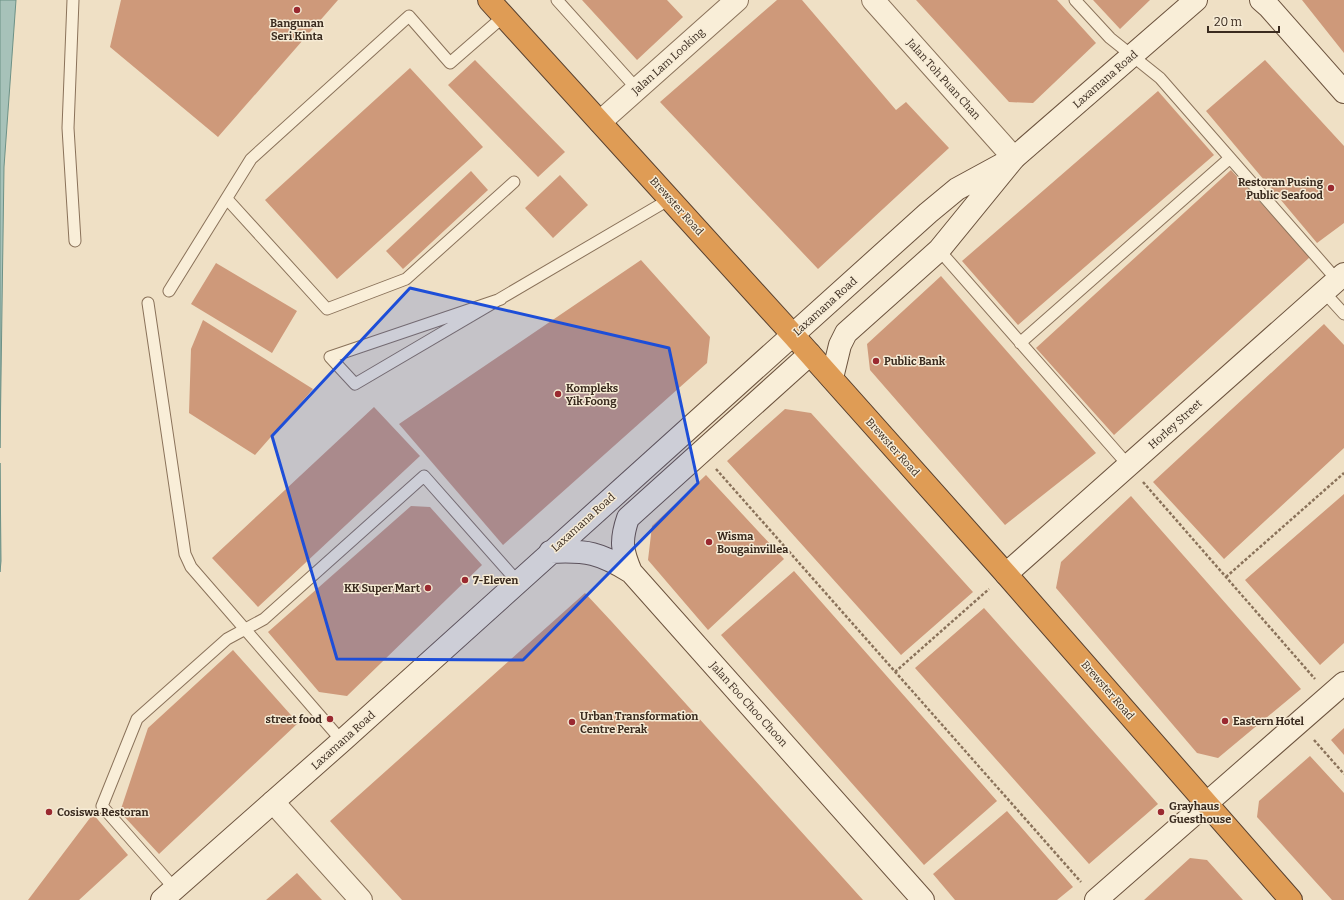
<svg xmlns="http://www.w3.org/2000/svg" width="1344" height="900" font-family="Bitter,serif">
<rect width="100%" height="100%" fill="#efe0c5"/>
<path fill="#a7c2b9" stroke="#6d9186" d="M0,0H16L4,167L0,448Z
M0,463L1,561L0,572Z"/>
<path fill="#ce997a" d="M121,0H338L218,137L110,47Z
M582,0H667L683,17L637,60Z
M777,0H802L896,110L906,102L949,148L818,269L660,102Z
M916,0H1057L1096,43L1033,103L1009,102Z
M1093,0H1150L1120,29Z
M1302,0H1344V53Z
M475,60L565,152L538,177L448,85Z
M1265,60L1344,146V223L1317,243L1206,111Z
M410,68L483,147L337,279L265,200Z
M1158,91L1214,155L1018,325L962,261Z
M1231,170L1310,257L1114,435L1036,348Z
M471,171L488,190L403,269L386,251Z
M560,175L588,205L553,238L525,208Z
M641,260L710,337L707,363L503,545L399,424Z
M216,263L297,311L272,353L191,304Z
M941,276L1096,453L1005,525L870,370L867,344Z
M203,320L313,389L255,455L189,413L191,349Z
M1324,324L1344,345V448L1224,559L1153,482Z
M374,407L420,456L258,607L212,558Z
M785,409L811,413L973,592L901,655L727,461Z
M706,475L784,559L708,630L648,560L652,526Z
M1344,494V643L1320,665L1245,580Z
M1131,496L1301,689L1218,758L1197,753L1056,588L1061,562Z
M411,506L430,507L482,565L347,696L319,692L268,632Z
M794,571L997,801L924,865L721,635Z
M585,593L612,622L863,900H402L330,821Z
M984,608L1158,804L1089,864L915,668Z
M233,650L298,723L159,854L120,812L148,728Z
M1344,728V755L1331,740Z
M1310,756L1344,793V900H1332L1257,817L1259,801Z
M1007,811L1073,887L1057,900H955L933,874Z
M93,814L128,855L79,900H28Z
M1190,858L1207,860L1243,900H1144Z
M297,873L322,900H266Z"/>
<g fill="none" stroke-linecap="round" stroke-linejoin="round">
<g stroke="#8a725a" stroke-width="13">
<path id="lane" d="M73,0L68,128L75,241
M557,0L637,89
M1075,0L1110,38L1160,78L1337,280
M227,199L327,309L406,279L514,182
M939,250L1128,465
M169,291L251,159L409,16L450,63L504,16
M1324,292L1344,314
M501,299L330,357L355,384L670,199
M148,303L185,554L191,567L342,741
M1020,343L1230,158
M175,889L102,806L137,719L227,639L264,619L424,476L517,581"/>
</g>
<g stroke="#8a725a" stroke-width="24">
<path id="street" d="M873,0L1014,158
M600,122L737,0
M273,802L361,900"/>
</g>
<g stroke="#6c533e" stroke-width="24">
<path id="secondary" d="M1261,0L1269,7L1344,92
M832,378L840,345L846,333L939,250L1014,158L1196,0
M550,552C587,550 600,553 631,572L923,900
M631,572C622,551 620,541 628,518L810,354
M1006,574L1344,274
M162,900L342,741L928,213L957,189L1014,158
M1096,900L1344,683"/>
</g>
<g stroke="#58402f" stroke-width="24">
<path id="highway" d="M489,0L793,335L1006,574L1291,900"/>
</g>
<path stroke="#8a725a" stroke-width="2.5" stroke-dasharray="3 2" stroke-linecap="butt" d="M716,469L1081,882
M1143,482L1315,679
M1226,577L1344,473
M895,672L989,589
M1314,740L1344,774"/>
<use href="#lane" stroke="#f9eed8" stroke-width="11"/>
<use href="#street" stroke="#f9eed8" stroke-width="22"/>
<use href="#secondary" stroke="#f9eed8" stroke-width="22"/>
<use href="#highway" stroke="#df9c55" stroke-width="22"/>
</g>
<path fill="#1d4ed8" fill-opacity="0.2" stroke="#1d4ed8" stroke-width="3" stroke-linejoin="round" d="M410,288L669,348L698,483L523,660L337,659L272,436Z"/>
<g fill="#9a2930" stroke="#f6ebd5" stroke-width="1.5">
<circle cx="297" cy="10" r="4"/>
<circle cx="1331" cy="188" r="4"/>
<circle cx="876" cy="361" r="4"/>
<circle cx="558" cy="394" r="4"/>
<circle cx="709" cy="542" r="4"/>
<circle cx="465" cy="580" r="4"/>
<circle cx="428" cy="588" r="4"/>
<circle cx="330" cy="719" r="4"/>
<circle cx="1225" cy="721" r="4"/>
<circle cx="572" cy="722" r="4"/>
<circle cx="49" cy="812" r="4"/>
<circle cx="1161" cy="812" r="4"/>
</g>
<g text-anchor="middle" stroke-width="3" stroke-linejoin="round" paint-order="stroke">
<g font-size="11" font-weight="bold" fill="#3a2b1f" stroke="#f6ebd5" text-anchor="start">
<text x="297" y="27" text-anchor="middle">Bangunan<tspan x="297" dy="13">Seri Kinta</tspan></text>
<text x="1323" y="186" text-anchor="end">Restoran Pusing<tspan x="1323" dy="13">Public Seafood</tspan></text>
<text x="884" y="365">Public Bank</text>
<text x="566" y="392">Kompleks<tspan x="566" dy="13">Yik Foong</tspan></text>
<text x="717" y="540">Wisma<tspan x="717" dy="13">Bougainvillea</tspan></text>
<text x="473" y="584">7-Eleven</text>
<text x="420" y="592" text-anchor="end">KK Super Mart</text>
<text x="580" y="720">Urban Transformation<tspan x="580" dy="13">Centre Perak</tspan></text>
<text x="322" y="723" text-anchor="end">street food</text>
<text x="1233" y="725">Eastern Hotel</text>
<text x="1169" y="810">Grayhaus<tspan x="1169" dy="13">Guesthouse</tspan></text>
<text x="57" y="816">Cosiswa Restoran</text>
</g>
<g font-size="11" fill="#3a2b1f" stroke="#f6ebd5">
<text transform="translate(668 61) rotate(-42)" y="4">Jalan Lam Looking</text>
<text transform="translate(944 79) rotate(48)" y="4">Jalan Toh Puan Chan</text>
<text transform="translate(1105 79) rotate(-41)" y="4">Laxamana Road</text>
<text transform="translate(677 206) rotate(48)" y="4">Brewster Road</text>
<text transform="translate(825 306) rotate(-42)" y="4">Laxamana Road</text>
<text transform="translate(1175 424) rotate(-42)" y="4">Horley Street</text>
<text transform="translate(893 447) rotate(48)" y="4">Brewster Road</text>
<text transform="translate(583 522) rotate(-42)" y="4">Laxamana Road</text>
<text transform="translate(1108 690) rotate(49)" y="4">Brewster Road</text>
<text transform="translate(749 704) rotate(48)" y="4">Jalan Foo Choo Choon</text>
<text transform="translate(343 740) rotate(-42)" y="4">Laxamana Road</text>
</g>
</g>
<path d="M1208 26v6h71v-6" fill="none" stroke="#3a2b1f" stroke-width="2"/>
<text x="1214" y="26" font-size="12" fill="#3a2b1f" stroke="#f6ebd5" stroke-width="3" paint-order="stroke">20 m</text>
</svg>
